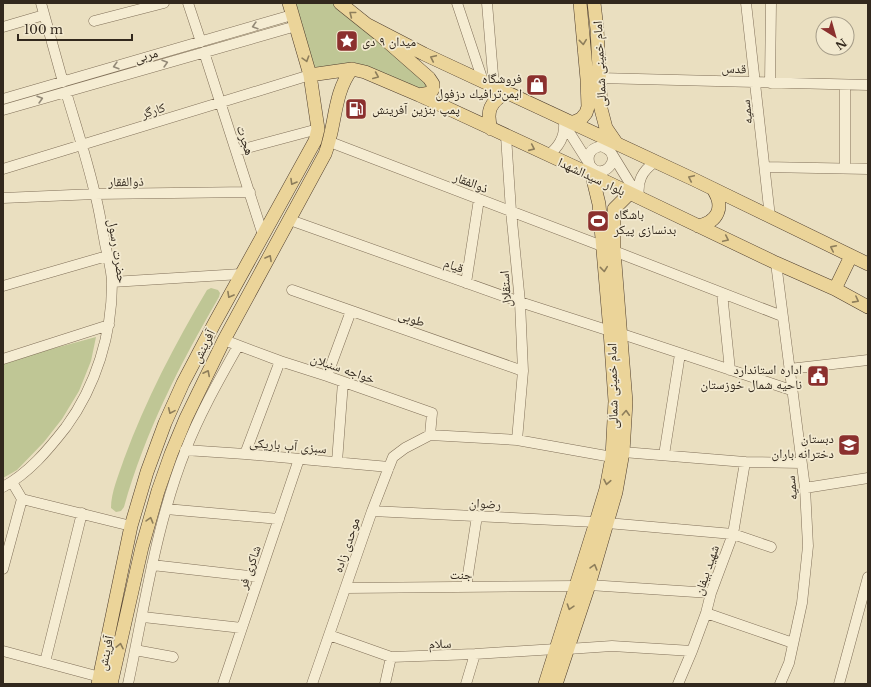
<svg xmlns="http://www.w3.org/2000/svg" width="871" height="687" font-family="'Libre Baskerville','Noto Naskh Arabic',serif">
<rect width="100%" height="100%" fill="#eadfc0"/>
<path fill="#bfc695" d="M293,3H334L430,84L423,93L376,72L313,71Z
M211,288L218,290L220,293L219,297C180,364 145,432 124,507L121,511L116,512L111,508C111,492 119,474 124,459C146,399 175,344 207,290Z
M96,337L91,361L79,391L62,419L44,442L17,470L3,478V362Z"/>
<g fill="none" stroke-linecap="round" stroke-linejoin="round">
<g stroke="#817059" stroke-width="11">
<path id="minor" d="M41,3L63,82
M188,3L201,42
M457,3L483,81
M487,3L494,87
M746,3L770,217
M94,21L164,3
M3,27L44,15
M204,52L263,235
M599,78L868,85
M770,83L771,3
M3,99L292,15
M3,110L296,26
M564,124L590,165C602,183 623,158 607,149C604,147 601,146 598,147C589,149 587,158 590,165
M506,136L511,211L520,302L523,371L517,440
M330,142L602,246
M236,151L318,129
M612,154L639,198
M548,155C559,147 565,137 564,123
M765,167L868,169
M845,168V85
M3,169L310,75
M639,197C637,181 642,171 655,162
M3,198L95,194L250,192
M290,220L520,302L610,331
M614,251L782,316
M776,263L805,488L808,546L802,603L789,663L780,684
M112,282L241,274
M466,283L479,199
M3,286L107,256
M292,290L523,371
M722,293L730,370
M622,334L791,390
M224,340L280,361L327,376L432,413L430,435
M3,359L109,325
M789,369L868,360
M327,376L351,311
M185,450L245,454L389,467
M623,452L745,462L801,463
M245,454L280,361
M664,455L680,354
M337,462L343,382
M3,487C29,473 48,450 66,427C96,386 112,334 112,283C112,268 106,252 104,238C101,223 99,208 95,194C87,159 76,126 66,92
M805,488L868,478
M22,499L131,526
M166,509L279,519
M372,511L596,522
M607,523L733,534L771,547
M152,565L259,577
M3,569L22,499L12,482
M589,585L711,593
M466,587L477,516
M346,588L577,586
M706,613L793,643
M143,617L242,628
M329,635L391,657L475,654L556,649
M568,649L612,646L692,651
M135,650L173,657
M3,651L100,677
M45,662L82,513
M128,684C145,605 156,524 186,449C200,413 219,380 238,346
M223,684L299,459
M312,684L372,511L389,467L393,457L405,448L430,435L517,440L612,457
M385,684L391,657
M466,684L475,654
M678,684L692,651L706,613L711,593L733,534L745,462
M839,684L868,577"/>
</g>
<g stroke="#4f3e2e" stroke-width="14">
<path id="major" d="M340,3L380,35L429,78L433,84V89L430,93L419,95
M594,3L597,29L601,109L606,128L617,144
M366,24L424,54L695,180L868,264
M310,75L352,69L365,72L419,95L592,175L776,263L835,289L868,307
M572,123L581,119L586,113L588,107L587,79L580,3
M491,129C486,111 490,102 506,93
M698,226C718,222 725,207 713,189
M835,289L851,256
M98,684L131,526L147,472L165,423L183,383L214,324L315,141L318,129L310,75L289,3
M111,684L142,547L158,491L171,454L186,418L224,340L325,154C336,126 333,93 352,69
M545,684L596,522L606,489L612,457L615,401L610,331L599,204L592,175
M556,684L589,585L616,492L623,452L626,402L614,251V209L630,193"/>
</g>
<use href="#minor" stroke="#f5ecd2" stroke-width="10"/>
<use href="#major" stroke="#ebd499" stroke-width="13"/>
</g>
<defs><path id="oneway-chevron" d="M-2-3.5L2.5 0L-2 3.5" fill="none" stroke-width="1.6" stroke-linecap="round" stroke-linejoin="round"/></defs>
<g stroke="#8e7e5b">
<use href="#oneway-chevron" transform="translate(352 14) rotate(-142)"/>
<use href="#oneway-chevron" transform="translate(583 42) rotate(84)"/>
<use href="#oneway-chevron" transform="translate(433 58) rotate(-155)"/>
<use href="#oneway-chevron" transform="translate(306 59) rotate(73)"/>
<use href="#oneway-chevron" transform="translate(376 76) rotate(23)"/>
<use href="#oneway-chevron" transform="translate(532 148) rotate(24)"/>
<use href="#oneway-chevron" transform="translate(691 178) rotate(-155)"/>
<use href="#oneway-chevron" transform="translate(293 182) rotate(120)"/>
<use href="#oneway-chevron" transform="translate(726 239) rotate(25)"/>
<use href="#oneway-chevron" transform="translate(833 248) rotate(-154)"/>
<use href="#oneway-chevron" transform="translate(269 258) rotate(-61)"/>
<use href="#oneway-chevron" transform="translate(604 269) rotate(84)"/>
<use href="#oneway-chevron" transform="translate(230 295) rotate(119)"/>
<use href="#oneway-chevron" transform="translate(856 300) rotate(28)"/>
<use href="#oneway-chevron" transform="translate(207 373) rotate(-63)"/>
<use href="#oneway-chevron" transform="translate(171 411) rotate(114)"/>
<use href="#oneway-chevron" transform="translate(626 413) rotate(-87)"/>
<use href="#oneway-chevron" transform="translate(607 482) rotate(101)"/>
<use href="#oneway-chevron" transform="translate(150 520) rotate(-74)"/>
<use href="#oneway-chevron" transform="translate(594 567) rotate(-74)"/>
<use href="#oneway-chevron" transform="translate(570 607) rotate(108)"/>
<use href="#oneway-chevron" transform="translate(120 646) rotate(-78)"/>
</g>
<g stroke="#948a78">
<use href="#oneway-chevron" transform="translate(255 26) rotate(164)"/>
<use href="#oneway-chevron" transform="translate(165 63) rotate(-16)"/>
<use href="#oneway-chevron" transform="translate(116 66) rotate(164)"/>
<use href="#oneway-chevron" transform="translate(40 99) rotate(-16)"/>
</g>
<defs>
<g id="sight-square" transform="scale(1.15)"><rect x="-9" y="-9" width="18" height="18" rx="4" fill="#8b302e" stroke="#f2e9cf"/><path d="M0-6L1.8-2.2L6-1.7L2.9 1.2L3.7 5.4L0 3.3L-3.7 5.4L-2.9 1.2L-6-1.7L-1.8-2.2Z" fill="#fff"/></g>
<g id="shop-square" transform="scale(1.15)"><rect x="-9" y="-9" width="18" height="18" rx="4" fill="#8b302e" stroke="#f2e9cf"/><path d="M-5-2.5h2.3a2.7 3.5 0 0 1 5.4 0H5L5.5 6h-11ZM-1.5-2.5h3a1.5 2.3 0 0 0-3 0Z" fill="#fff"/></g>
<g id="fuel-square" transform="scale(1.15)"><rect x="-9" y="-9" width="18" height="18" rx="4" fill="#8b302e" stroke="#f2e9cf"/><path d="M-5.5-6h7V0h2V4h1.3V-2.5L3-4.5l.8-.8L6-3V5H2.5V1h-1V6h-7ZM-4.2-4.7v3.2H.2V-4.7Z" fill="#fff"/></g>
<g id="stadium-square" transform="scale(1.15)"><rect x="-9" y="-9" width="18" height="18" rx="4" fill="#8b302e" stroke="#f2e9cf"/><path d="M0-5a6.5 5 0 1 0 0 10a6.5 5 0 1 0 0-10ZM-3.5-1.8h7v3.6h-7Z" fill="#fff"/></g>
<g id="civic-square" transform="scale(1.15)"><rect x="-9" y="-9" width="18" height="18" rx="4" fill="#8b302e" stroke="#f2e9cf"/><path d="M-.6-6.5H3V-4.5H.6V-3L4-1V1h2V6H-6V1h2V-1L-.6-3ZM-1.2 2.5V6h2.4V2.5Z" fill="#fff"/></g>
<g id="school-square" transform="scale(1.15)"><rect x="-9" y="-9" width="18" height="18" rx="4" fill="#8b302e" stroke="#f2e9cf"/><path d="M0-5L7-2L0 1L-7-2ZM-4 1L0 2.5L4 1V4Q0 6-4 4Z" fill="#fff"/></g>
</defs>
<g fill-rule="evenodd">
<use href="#sight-square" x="347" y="41"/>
<use href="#shop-square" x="537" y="85"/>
<use href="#fuel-square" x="356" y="109"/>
<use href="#stadium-square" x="598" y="221"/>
<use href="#civic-square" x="818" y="376"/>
<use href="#school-square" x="849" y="445"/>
</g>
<g text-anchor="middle" stroke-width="3.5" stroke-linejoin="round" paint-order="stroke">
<g font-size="13" fill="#32281d" stroke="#f2e9cf" text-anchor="start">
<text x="362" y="46">میدان ۹ دی</text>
<text x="522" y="83" text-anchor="end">فروشگاه<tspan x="522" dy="15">ايمن‌ترافيك دزفول</tspan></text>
<text x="372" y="114">پمپ بنزین آفرینش</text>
<text x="614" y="219">باشگاه<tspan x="614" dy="15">بدنسازی پیکر</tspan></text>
<text x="802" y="374" text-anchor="end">اداره استاندارد<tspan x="802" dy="15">ناحیه شمال خوزستان</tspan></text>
<text x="834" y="443" text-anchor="end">دبستان<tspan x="834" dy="15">دخترانه باران</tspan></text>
</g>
<g font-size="13" fill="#32281d" stroke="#f2e9cf">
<text transform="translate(146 55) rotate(-16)" y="5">مربی</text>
<text transform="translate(599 64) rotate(-93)" y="5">امام خمینی شمالی</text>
<text transform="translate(734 68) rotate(2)" y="5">قدس</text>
<text transform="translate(153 110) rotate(-18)" y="5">کارگر</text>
<text transform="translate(746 112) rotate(-96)" y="5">سمیه</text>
<text transform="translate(246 140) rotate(72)" y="5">هجرت</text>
<text transform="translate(592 176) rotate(25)" y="5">بلوار سیدالشهدا</text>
<text transform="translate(126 181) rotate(-1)" y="5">ذوالفقار</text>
<text transform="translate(471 182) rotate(21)" y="5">ذوالفقار</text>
<text transform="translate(118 251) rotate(81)" y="5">حضرت رسول</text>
<text transform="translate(454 265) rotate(20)" y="5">قیام</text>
<text transform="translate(505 289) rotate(-95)" y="5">استقلال</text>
<text transform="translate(412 318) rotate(19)" y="5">طوبی</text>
<text transform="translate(203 346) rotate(-63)" y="5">آفرینش</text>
<text transform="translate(343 368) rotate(19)" y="5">خواجه سنبلان</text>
<text transform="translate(612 386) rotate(-91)" y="5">امام خمینی شمالی</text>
<text transform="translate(288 445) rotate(5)" y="5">سبزی آب باریکی</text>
<text transform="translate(791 488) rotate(-96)" y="5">سمیه</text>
<text transform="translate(485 503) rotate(3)" y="5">رضوان</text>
<text transform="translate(346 545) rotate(-71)" y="5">موحدی زاده</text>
<text transform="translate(249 567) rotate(-71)" y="5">شاکری فر</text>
<text transform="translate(706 570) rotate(-71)" y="5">شهید بیفان</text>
<text x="461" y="579">جنت</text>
<text transform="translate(440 643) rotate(-2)" y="5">سلام</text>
<text transform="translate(105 653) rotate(-78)" y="5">آفرینش</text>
</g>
</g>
<rect width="871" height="687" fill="none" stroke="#32281d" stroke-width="8"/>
<g transform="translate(835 36) rotate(143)"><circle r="19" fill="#f2e9cf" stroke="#a59c88"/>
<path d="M0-3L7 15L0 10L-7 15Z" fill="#8b302e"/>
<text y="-6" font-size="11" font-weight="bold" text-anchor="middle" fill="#32281d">N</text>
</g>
<path d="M18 34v6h114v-6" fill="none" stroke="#32281d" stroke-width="2"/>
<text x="24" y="34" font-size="12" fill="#32281d" stroke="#f2e9cf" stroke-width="3" paint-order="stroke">100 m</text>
</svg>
